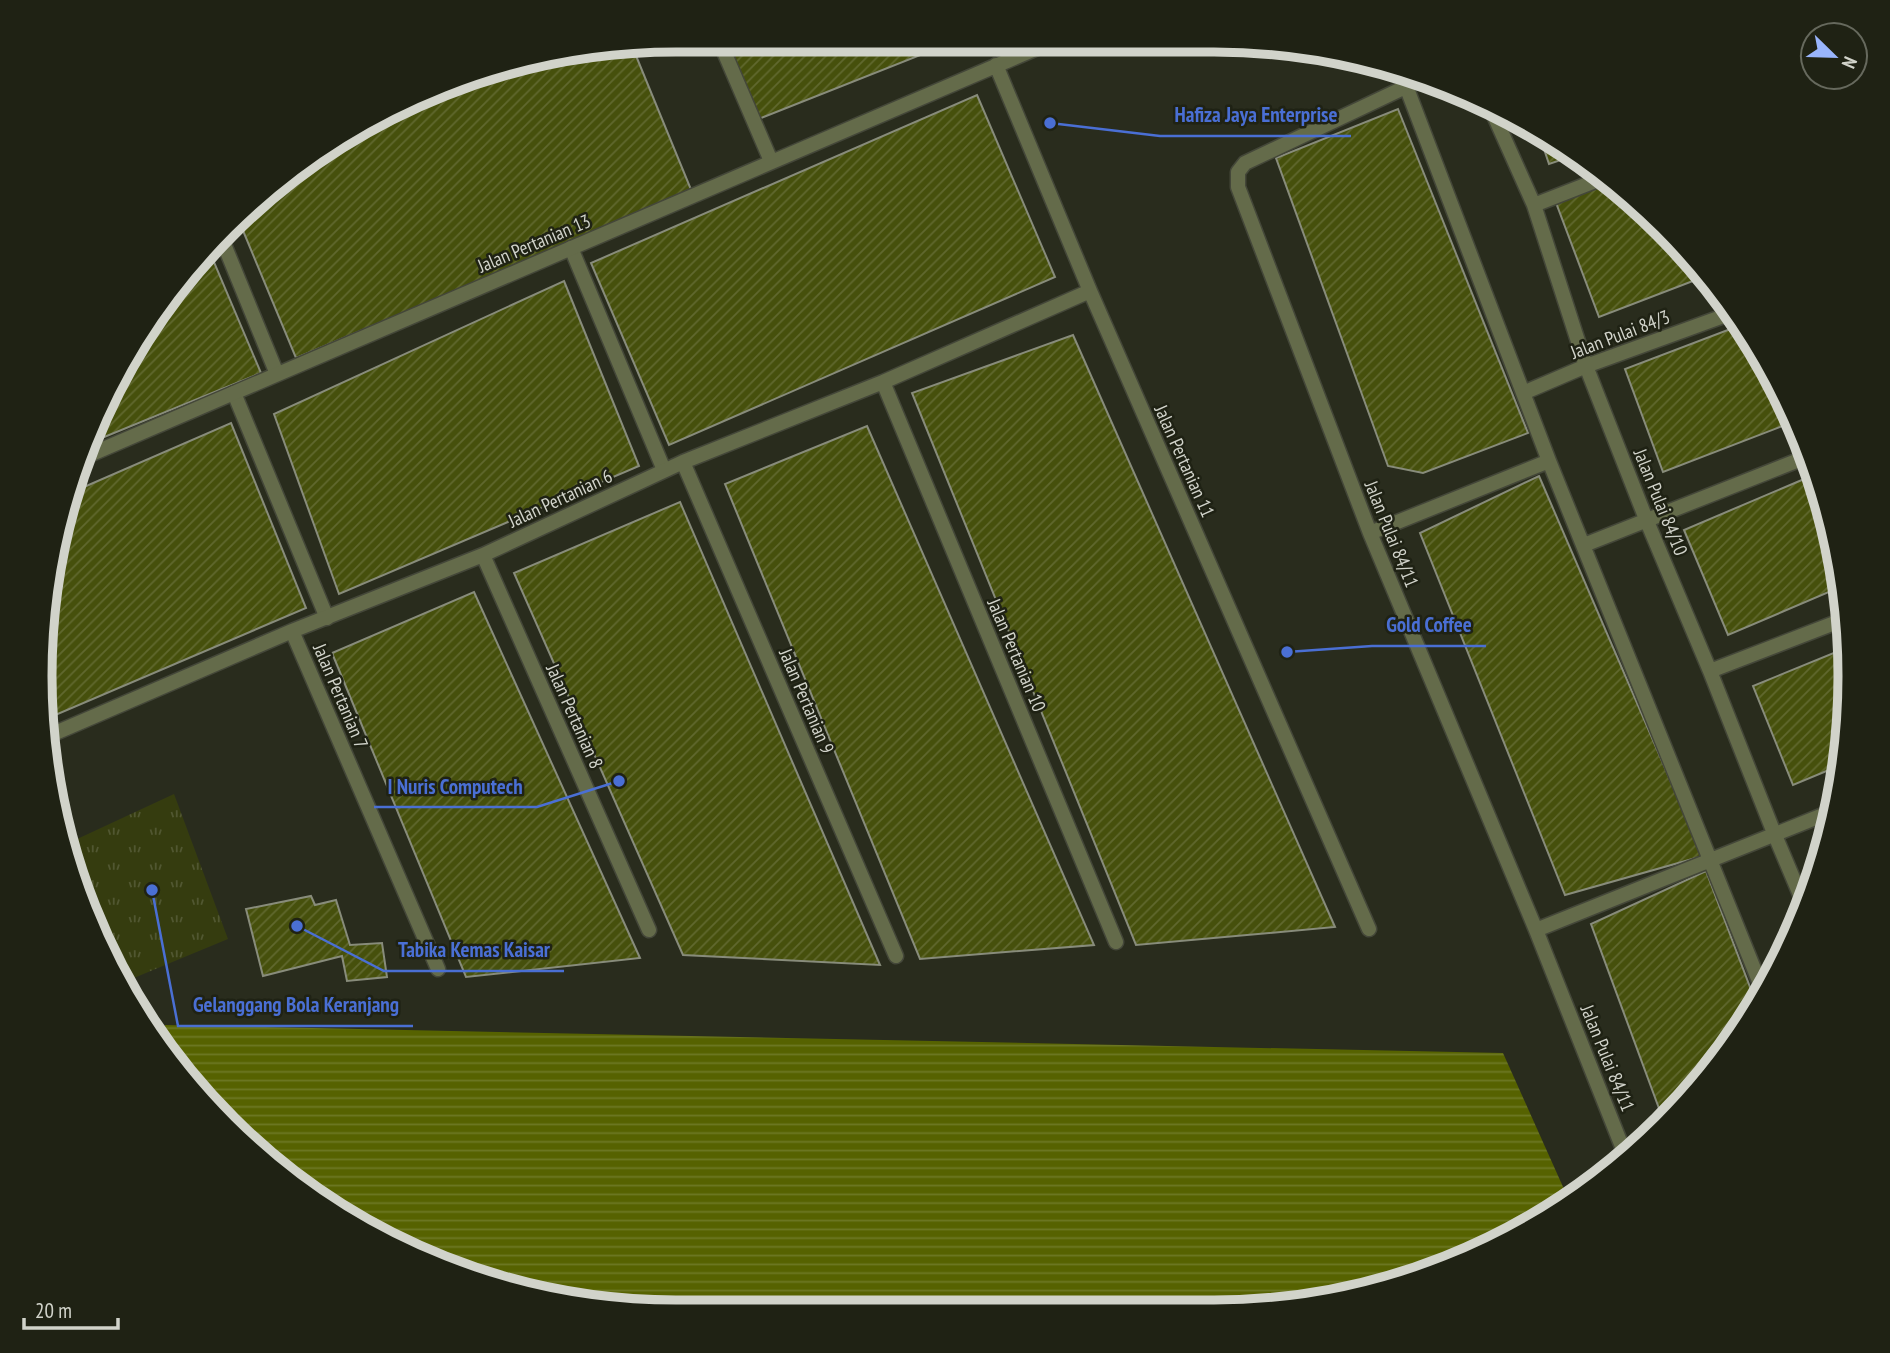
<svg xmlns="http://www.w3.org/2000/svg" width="1890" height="1353" font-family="'PT Sans Narrow',sans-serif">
<defs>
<pattern id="park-tufts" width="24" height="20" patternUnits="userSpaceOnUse" patternTransform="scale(1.75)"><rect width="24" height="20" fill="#353c0f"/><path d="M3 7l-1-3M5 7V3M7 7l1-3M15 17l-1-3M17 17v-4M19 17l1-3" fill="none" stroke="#515731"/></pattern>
<pattern id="water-rules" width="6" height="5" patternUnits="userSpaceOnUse" patternTransform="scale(1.75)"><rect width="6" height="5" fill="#566200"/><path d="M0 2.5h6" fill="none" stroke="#6d7824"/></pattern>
<pattern id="building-hatch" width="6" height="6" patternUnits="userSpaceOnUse" patternTransform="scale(1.75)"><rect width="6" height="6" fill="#46500c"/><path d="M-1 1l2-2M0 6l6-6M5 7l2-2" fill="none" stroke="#60682e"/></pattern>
</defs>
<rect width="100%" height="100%" fill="#292c1d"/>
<path fill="url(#park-tufts)" d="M174,794L228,939L129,980L75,840Z"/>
<path fill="url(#water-rules)" d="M165,1025L1503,1053L1568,1198L1495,1247L1297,1307L635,1311L512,1291L395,1247L289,1181L198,1096L167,1046Z"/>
<path fill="url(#building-hatch)" stroke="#888c7b" stroke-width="2" d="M726,40H918L923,54L756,120Z
M632,46L692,192L296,358L239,221L323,147L511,62Z
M977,95L1055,277L669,445L591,263Z
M1398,109L1528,433L1423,473L1388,466L1276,158Z
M1538,131L1570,157L1549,164Z
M1601,182L1692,257L1706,276L1599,317L1555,200Z
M208,248L261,373L92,442L106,395L198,257Z
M564,281L639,466L339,594L274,414Z
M1741,325L1765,359L1793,422L1663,472L1625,369Z
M1073,335L1335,927L1136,945L912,393Z
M231,423L306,608L46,719V593L77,490Z
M867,426L1094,945L920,959L725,484Z
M1816,474L1843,586L1728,635L1684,530Z
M1539,476L1703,856L1565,895L1420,533Z
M680,502L880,965L683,955L514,573Z
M474,592L640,958L466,977L332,653Z
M1846,648L1848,719L1841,765L1793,785L1753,686Z
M1830,831L1828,842L1824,853L1815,837Z
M1706,871L1756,1003L1718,1064L1664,1122L1591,924Z
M311,896L315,905L336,900L350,945L382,943L387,977L347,981L342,956L263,976L246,909Z"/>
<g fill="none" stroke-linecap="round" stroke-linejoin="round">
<g stroke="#444739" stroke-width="17">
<path id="service" d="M221,237L277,374
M571,248L664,470
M234,393L327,618"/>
</g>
<g stroke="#444739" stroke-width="17">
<path id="minor" d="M719,40L771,161
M996,65L1090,291L1369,929
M1416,82L1245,163L1238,172V187L1370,533L1536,930L1627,1159
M1406,86L1549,461L1763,991
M1492,111L1534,205L1586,366L1646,519L1710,671L1774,833L1804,904
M1534,205L1598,180
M883,382L1116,942
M1523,393L1586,366L1732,313
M87,456L1056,40
M683,462L896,956
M1370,533L1549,461
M1584,545L1809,456
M483,555L649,930
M292,631L438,969
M1710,671L1845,619
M46,737L292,631L483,555L683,462L883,382L1090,291
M1536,930L1833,811"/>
</g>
<use href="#service" stroke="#646b4a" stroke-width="14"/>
<use href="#minor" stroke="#646b4a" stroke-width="14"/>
</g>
<g text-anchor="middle" stroke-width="5" stroke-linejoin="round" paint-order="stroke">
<g font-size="19" fill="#d1d3ca" stroke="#1f2214">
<text transform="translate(534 243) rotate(-23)" y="7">Jalan Pertanian 13</text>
<text transform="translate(1620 334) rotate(-21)" y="7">Jalan Pulai 84/3</text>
<text transform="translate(1185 461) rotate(66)" y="7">Jalan Pertanian 11</text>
<text transform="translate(560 498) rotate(-25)" y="7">Jalan Pertanian 6</text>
<text transform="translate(1661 502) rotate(68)" y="7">Jalan Pulai 84/10</text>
<text transform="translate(1392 534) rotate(68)" y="7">Jalan Pulai 84/11</text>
<text transform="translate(1017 655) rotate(67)" y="7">Jalan Pertanian 10</text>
<text transform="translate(341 696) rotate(67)" y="7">Jalan Pertanian 7</text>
<text transform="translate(807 701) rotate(67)" y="7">Jalan Pertanian 9</text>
<text transform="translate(575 716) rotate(66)" y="7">Jalan Pertanian 8</text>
<text transform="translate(1608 1058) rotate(68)" y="7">Jalan Pulai 84/11</text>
</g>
</g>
<path d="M0 0H1890V1353H0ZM676 52H1214A624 624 0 0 1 1838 676V676A624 624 0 0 1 1214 1300H676A624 624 0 0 1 52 676V676A624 624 0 0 1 676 52Z" fill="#1f2214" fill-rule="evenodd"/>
<path fill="none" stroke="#d1d3ca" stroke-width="9" d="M676 52H1214A624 624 0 0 1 1838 676V676A624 624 0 0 1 1214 1300H676A624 624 0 0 1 52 676V676A624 624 0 0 1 676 52Z"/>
<path fill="none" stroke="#4a6fd4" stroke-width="2.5" d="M1050 123L1160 136H1351M1287 652L1372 646H1486M619 781L537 807H374M297 926L384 971H564M152 890L178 1026H413"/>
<g fill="#4a6fd4" stroke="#1f2214" stroke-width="2.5">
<circle cx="1050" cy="123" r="7"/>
<circle cx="1287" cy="652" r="7"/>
<circle cx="619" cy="781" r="7"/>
<circle cx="297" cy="926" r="7"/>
<circle cx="152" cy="890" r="7"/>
</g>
<g font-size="21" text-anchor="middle" font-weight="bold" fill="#4a6fd4" stroke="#1f2214" stroke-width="5" stroke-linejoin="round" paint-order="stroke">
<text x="1256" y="122">Hafiza Jaya Enterprise</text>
<text x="1429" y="632">Gold Coffee</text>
<text x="455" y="794">I Nuris Computech</text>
<text x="474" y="957">Tabika Kemas Kaisar</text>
<text x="296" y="1012">Gelanggang Bola Keranjang</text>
</g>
<g transform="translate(1834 56) rotate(113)"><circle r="33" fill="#1f2214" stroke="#66695d" stroke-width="2"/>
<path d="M0-5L12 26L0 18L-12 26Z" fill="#99b5fd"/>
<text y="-10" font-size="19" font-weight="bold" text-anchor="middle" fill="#d1d3ca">N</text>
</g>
<path d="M24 1318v10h94v-10" fill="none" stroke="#d1d3ca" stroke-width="3.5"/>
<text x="35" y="1318" font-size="21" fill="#d1d3ca" stroke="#1f2214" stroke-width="5" paint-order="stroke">20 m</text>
</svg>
